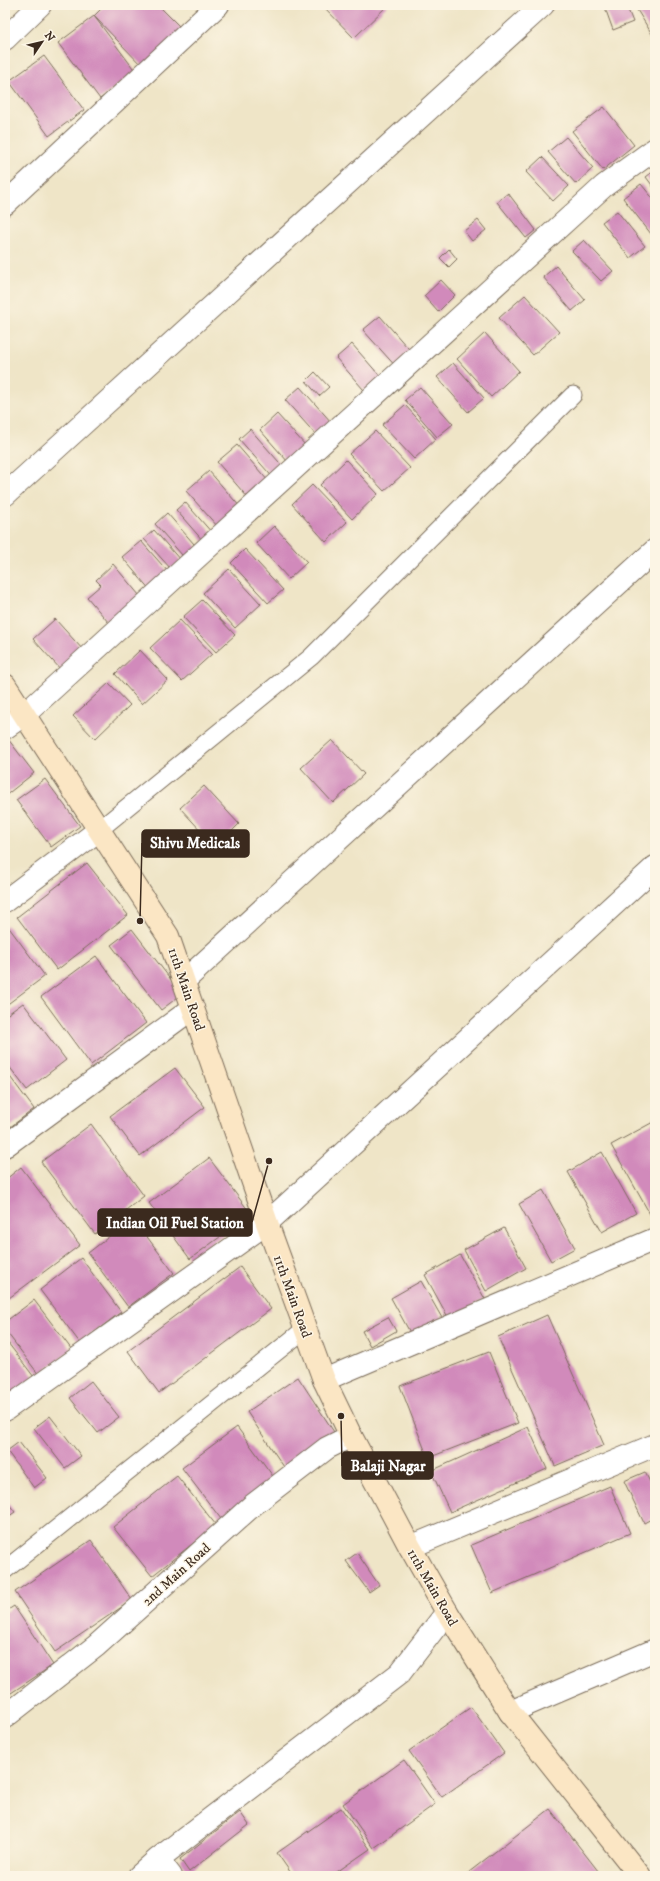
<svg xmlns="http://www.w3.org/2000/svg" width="660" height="1881" font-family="'IM FELL DW Pica',serif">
<rect width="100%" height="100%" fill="#fcf5e5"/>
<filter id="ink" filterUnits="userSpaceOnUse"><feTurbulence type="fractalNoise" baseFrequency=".025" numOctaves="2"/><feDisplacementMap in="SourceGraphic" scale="8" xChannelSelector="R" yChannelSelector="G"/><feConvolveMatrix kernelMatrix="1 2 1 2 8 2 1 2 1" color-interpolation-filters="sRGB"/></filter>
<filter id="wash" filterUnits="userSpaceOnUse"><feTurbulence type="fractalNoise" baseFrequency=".012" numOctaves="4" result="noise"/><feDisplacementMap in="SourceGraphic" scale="16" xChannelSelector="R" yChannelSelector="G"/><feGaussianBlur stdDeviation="0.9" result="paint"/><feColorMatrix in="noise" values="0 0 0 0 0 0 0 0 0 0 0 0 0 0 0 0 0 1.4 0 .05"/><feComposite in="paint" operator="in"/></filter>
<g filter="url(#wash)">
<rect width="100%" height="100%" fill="#efe5c7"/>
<g id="blocks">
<path fill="#d18abb" d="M105,5H158L183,30L144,68L94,16Z
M322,5H388L354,38Z
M604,5H626L633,22L613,30Z
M634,5L655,6V39Z
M94,16L136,72L100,99L58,43Z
M44,56L84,110L49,136L9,81Z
M604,107L634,145L603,170L572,131Z
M566,137L593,168L576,184L548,152Z
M542,157L569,186L553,201L526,172Z
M655,170V189L646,177Z
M641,184L655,201V239L623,198Z
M508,193L536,230L526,238L497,202Z
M617,211L645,246L630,258L602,222Z
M478,220L486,230L472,241L464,231Z
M584,240L613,271L601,281L572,251Z
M449,249L457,259L449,267L440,258Z
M556,266L585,300L572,311L543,277Z
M441,280L455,295L438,312L424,296Z
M525,295L559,332L533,355L499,318Z
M380,316L414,355L398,369L363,330Z
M485,333L519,371L491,397L457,359Z
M352,344L386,383L370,397L336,358Z
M453,363L484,398L468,412L437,377Z
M315,372L329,387L319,396L306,381Z
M300,387L332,423L317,436L285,400Z
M420,387L453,424L437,437L405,400Z
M405,405L436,439L414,459L382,425Z
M277,414L306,446L288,462L260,430Z
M250,429L286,470L275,480L239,439Z
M375,431L410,468L384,491L349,454Z
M237,445L269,482L249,499L217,462Z
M346,460L378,494L352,519L320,485Z
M209,471L241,508L218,527L186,491Z
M312,485L347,522L326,542L292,504Z
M185,502L213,534L204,542L176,510Z
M167,513L201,552L189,563L155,524Z
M274,526L307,562L289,579L256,543Z
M154,530L181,561L171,569L144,539Z
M141,541L170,574L151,591L122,557Z
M245,549L283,590L268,603L231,563Z
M113,564L145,602L114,629L87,597L101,585L96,580Z
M229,569L261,604L235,628L203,593Z
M202,600L235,635L216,652L183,617Z
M55,619L84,651L62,671L33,639Z
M180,620L212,654L182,681L150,648Z
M140,650L168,680L142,704L115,674Z
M109,683L130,705L95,739L73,716Z
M8,739L34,773L5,796V741Z
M332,740L364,774L333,803L301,768Z
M45,779L80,826L51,847L16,800Z
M204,786L239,824L216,847L180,808Z
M87,863L128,915L57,970L17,917Z
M7,925L45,976L5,1006V927Z
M132,929L182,994L161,1010L111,945Z
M96,956L146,1023L91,1065L41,997Z
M23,1003L66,1060L27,1090L5,1061V1016Z
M175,1068L205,1107L140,1156L110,1116Z
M5,1070L34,1109L5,1131Z
M655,1121V1214L651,1216L611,1145Z
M91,1124L144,1196L95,1234L41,1162Z
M602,1152L636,1213L602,1232L568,1172Z
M209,1158L251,1214L190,1259L149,1203Z
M21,1167L80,1245L5,1301V1180Z
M543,1190L575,1248L551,1261L519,1204Z
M133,1218L174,1273L128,1307L88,1253Z
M504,1228L526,1268L486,1291L464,1250Z
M460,1255L485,1299L449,1319L425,1275Z
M81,1258L121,1312L80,1343L40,1290Z
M240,1267L271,1309L159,1393L128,1351Z
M421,1281L442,1318L412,1336L391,1298Z
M34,1300L72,1350L39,1375L5,1330V1322Z
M547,1315L604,1445L555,1466L498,1337Z
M388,1317L396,1331L370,1346L362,1331Z
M5,1339L34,1377L13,1394L5,1383Z
M489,1352L518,1423L428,1458L400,1386Z
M298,1377L334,1432L284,1467L247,1412Z
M91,1381L119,1417L98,1433L70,1398Z
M50,1416L81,1456L65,1468L34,1428Z
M237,1427L275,1479L221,1519L182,1468Z
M528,1427L547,1469L450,1512L431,1471Z
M19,1442L47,1478L34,1488L7,1451Z
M645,1472L655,1492V1517L644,1523L624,1481Z
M177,1476L216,1525L152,1576L113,1527Z
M610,1486L630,1533L492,1593L471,1545Z
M5,1499L15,1512L5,1519Z
M91,1540L132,1600L55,1652L15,1592Z
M357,1553L379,1585L369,1592L346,1561Z
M14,1606L53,1665L5,1697V1612Z
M471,1707L504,1753L442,1797L409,1751Z
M404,1760L435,1804L374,1848L343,1804Z
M341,1808L370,1849L331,1876H293L277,1853Z
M550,1809L602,1876H464Z
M240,1812L249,1825L189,1872L180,1859Z"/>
</g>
</g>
<g filter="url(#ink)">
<use href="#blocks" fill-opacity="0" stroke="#7a6b59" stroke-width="1"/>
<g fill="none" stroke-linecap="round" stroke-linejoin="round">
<g stroke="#7a6b59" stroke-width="19">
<path id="lane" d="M99,830L311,657L573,395
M5,1570L305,1329"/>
</g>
<g stroke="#7a6b59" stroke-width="24">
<path id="street" d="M5,39L40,5
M5,204L218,5
M5,495L543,5
M5,728L25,714L604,186L655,149
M5,901L99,830
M184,981L655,550
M5,1146L193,1008
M324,1380L655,1239
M5,1410L267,1223L655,867
M410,1547L655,1445
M510,1712L655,1650
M5,1717L96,1646L253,1505L327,1448L351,1436
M158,1859L171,1876
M139,1876L158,1859L400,1673L447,1612"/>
</g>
<g stroke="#7a6b59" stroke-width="24">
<path id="secondary" d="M5,685L168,936L267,1223L324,1380L351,1436L410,1547L447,1612L510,1712L640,1876"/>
</g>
<use href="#lane" stroke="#fff" stroke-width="17"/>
<use href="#street" stroke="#fff" stroke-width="22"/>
<use href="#secondary" stroke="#fbe6c4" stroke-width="22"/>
</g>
</g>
<g text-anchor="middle" stroke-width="3" stroke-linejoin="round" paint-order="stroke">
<g font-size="14" fill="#3b2a1e" stroke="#fcf5e5">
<text transform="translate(187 989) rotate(71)" y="5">11th Main Road</text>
<text transform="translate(293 1296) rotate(70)" y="5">11th Main Road</text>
<text transform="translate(176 1574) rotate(-42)" y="5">2nd Main Road</text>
<text transform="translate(433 1587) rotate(60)" y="5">11th Main Road</text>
</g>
</g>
<path fill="none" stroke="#3b2a1e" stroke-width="1.5" d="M140 921L142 843M269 1161L252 1222M341 1416L342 1466"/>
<g fill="#3b2a1e" stroke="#fcf5e5" stroke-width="1.5">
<circle cx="140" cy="921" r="4"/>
<circle cx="269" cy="1161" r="4"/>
<circle cx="341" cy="1416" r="4"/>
</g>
<g fill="#3b2a1e" stroke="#3b2a1e" stroke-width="1.5">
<rect x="142" y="830" width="107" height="27" rx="4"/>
<rect x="98" y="1209" width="154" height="27" rx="4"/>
<rect x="342" y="1452" width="91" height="27" rx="4"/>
</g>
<g font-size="15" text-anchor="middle" font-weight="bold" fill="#fff">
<text x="195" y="848">Shivu Medicals</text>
<text x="175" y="1228">Indian Oil Fuel Station</text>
<text x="388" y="1471">Balaji Nagar</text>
</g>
<rect width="660" height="1881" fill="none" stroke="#fcf5e5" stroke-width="20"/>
<g transform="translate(42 42) rotate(55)" stroke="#fcf5e5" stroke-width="3" paint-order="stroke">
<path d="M0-3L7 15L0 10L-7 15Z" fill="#3b2a1e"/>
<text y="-6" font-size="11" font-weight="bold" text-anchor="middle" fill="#3b2a1e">N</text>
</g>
</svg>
